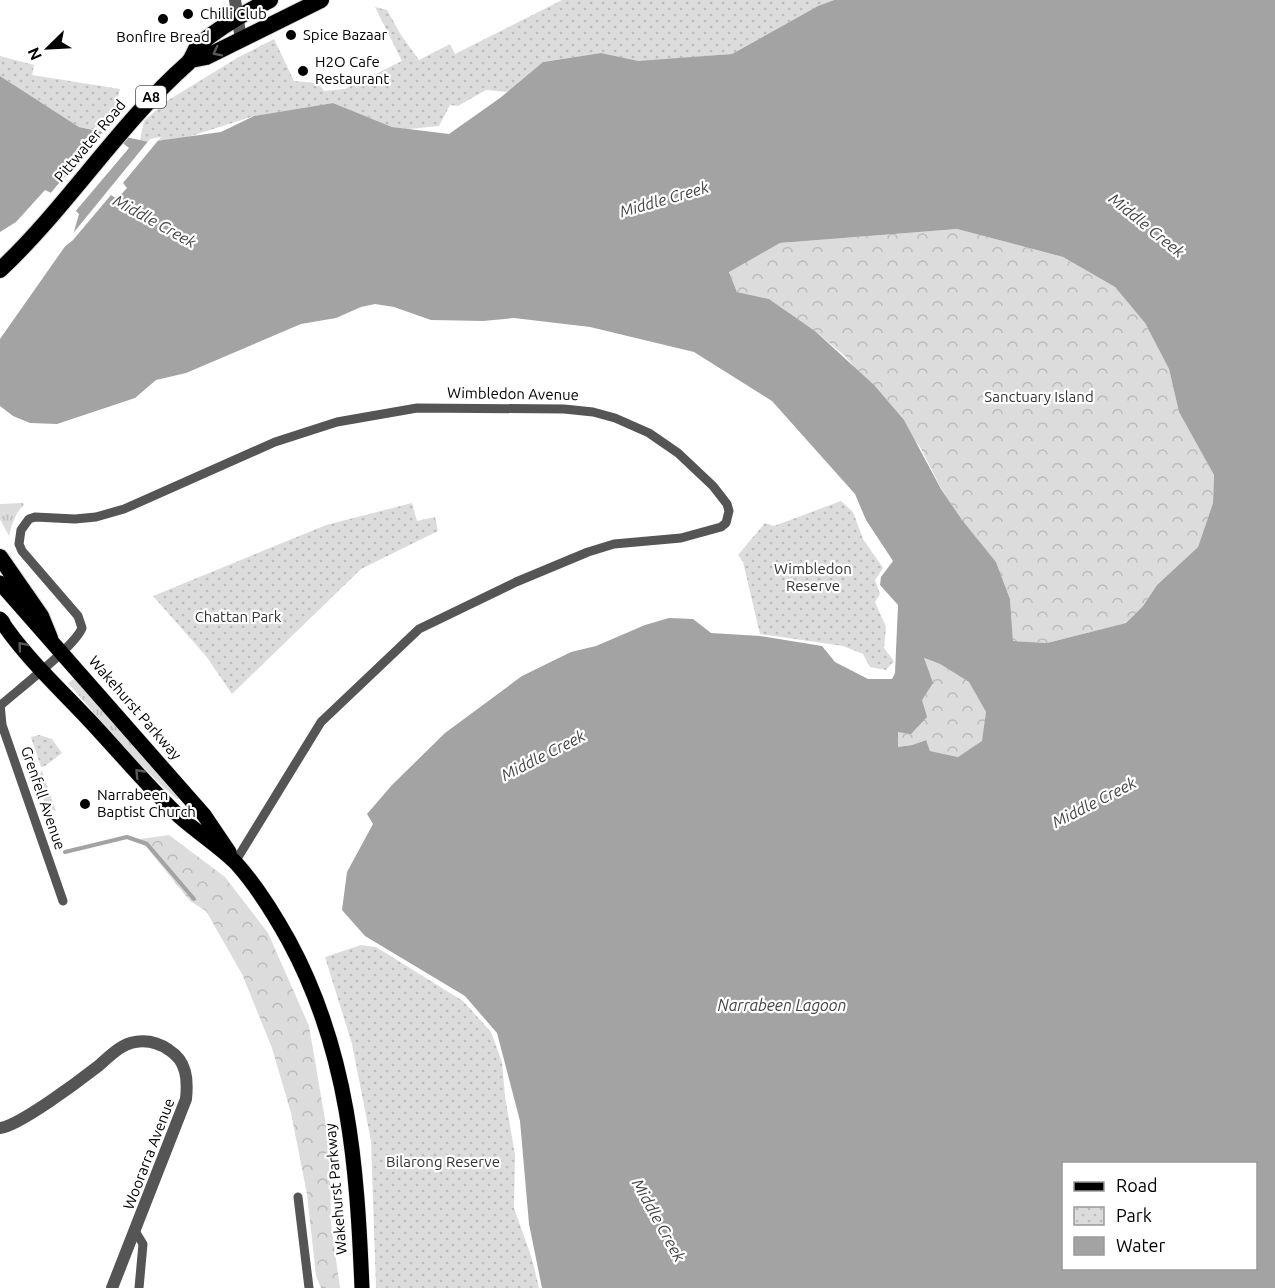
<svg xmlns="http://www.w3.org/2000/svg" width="1275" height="1288" font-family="Ubuntu,sans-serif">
<defs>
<pattern id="grass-tufts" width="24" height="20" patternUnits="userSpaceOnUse" patternTransform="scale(1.5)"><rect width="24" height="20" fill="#dcdcdc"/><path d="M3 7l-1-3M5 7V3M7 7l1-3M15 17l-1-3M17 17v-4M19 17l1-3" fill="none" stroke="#bbb"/></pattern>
<pattern id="forest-crowns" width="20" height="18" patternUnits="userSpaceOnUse" patternTransform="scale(1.5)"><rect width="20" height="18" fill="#dcdcdc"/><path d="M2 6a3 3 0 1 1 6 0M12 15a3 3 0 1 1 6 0" fill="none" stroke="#bbb"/></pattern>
<pattern id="park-dots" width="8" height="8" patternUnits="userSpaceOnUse" patternTransform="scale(1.5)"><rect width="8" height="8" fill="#dcdcdc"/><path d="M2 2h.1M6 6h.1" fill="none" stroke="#bbb" stroke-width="1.8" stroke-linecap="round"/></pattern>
</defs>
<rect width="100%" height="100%" fill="#fff"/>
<path fill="url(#grass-tufts)" d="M23,503L24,505C15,513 12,524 9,536L0,519V504Z
M76,677L180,799H177L163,787L127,751L68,683Z
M41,771H42L56,811L46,807L38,784Z"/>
<path fill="url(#forest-crowns)" d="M957,229L1063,257L1115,287L1145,323L1169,369L1179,412L1214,475L1213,503L1198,547L1157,585L1143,606L1126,623L1047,643L1013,641L1010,599L996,562L962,521L941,488L920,447L846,357L815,331L769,299L737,292L729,271L780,243Z
M923,658L940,664L969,682L986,712L983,741L958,757L930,751L925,740L912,745L898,747V732L922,700Z
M169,835L225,877L268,933L309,1026L328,1137L330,1165L331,1224L340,1288H321L316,1276L307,1194L291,1113L272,1048L242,974L206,911L190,901L144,844L133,840Z"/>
<path fill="url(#park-dots)" d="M562,0H834L818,6L732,54L638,62L601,53L543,62L507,92L486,90L458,106L450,105L439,126L409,129L392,127L333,103L254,116L188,137L149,142L140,140L144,121L167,101L237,58L274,39L294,81L318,83L324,91L345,89L402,61L375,7L387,10L401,35L419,60L450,44L455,54Z
M0,56L34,65L32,75L120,89L114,112L100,131L79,127L0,76Z
M841,501L853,512L863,539L883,568L875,580L880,594L875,602L886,627L884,648L894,661L886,670L870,667L863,654L843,646L760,634L743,562L738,555L765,523L774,526Z
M412,503L417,521L435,517L438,531L361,569L232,694L206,656L153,596L326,525Z
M39,735L52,739L62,753L45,766L41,767L31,737Z
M361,945L376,947L463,1001L491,1032L502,1062L505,1096L515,1155L514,1208L532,1259L539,1288H376L371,1141L352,1044L325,957Z"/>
<path fill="#a3a3a3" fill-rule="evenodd" d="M834,0H1275V1288H542L529,1224L520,1121L497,1033L465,996L365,936L342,910L347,872L373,824L367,814L392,785L445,733L522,676L571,652L596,646L645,625L669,618L693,619L711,633L760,636L822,646L835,662L868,679H892L895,673L898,605L880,585L881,577L893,561L866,520L855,494L772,401L694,352L590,327L514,318L483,321L431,320L394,307L375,304L361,307L336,318L301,324L186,373L156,380L135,398L57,424L30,423L13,416L0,406V339L73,235L79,214L64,199L45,190L16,222L0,232V76L79,127L149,142L221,132L254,116L333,103L392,127L449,134L500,98L543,62L601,53L638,61L732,54L818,6ZM957,229L1063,257L1115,287L1145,323L1169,369L1179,412L1214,475L1213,503L1198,547L1157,585L1143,606L1126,623L1047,643L1013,641L1010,599L996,562L962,520L941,489L904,420L874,385L815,331L769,299L737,292L729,272L780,243ZM924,658L940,664L969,682L986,712L982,741L958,757L930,751L926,740L912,745L898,747V732L911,734L927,717L922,700L933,683ZM1064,1164H1256V1268H1064Z"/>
<path fill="#fff" d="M105,129L129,148L74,213L62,201L49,195Z
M161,137L123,183L127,188L117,199L111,195L73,240L57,253L150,139Z"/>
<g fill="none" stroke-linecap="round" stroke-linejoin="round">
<path stroke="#a3a3a3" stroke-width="4" d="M65,852L127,837L147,844L194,899"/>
<g stroke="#dbdbdb" stroke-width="16">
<path id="primary" d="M0,583L204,815L229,852
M0,619C24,656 60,689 90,721C119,752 149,788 180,817C198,833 219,846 236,863C257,886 274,914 289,941C349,1052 357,1166 362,1288"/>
</g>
<g stroke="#dbdbdb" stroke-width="18">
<path id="trunk" d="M191,60L206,57L321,0
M0,270C68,206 118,125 188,63C194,57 194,49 200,44C221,26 246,12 270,0
M0,557L41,616L50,638
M0,621L2,622"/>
</g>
<path stroke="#555" stroke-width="9" d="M0,704L2,725L63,901
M1,705C19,689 75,646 82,628L78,616L22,551L19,544L21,530L29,519L35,517L75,519L96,517L124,509L275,442L337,422L417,408L564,409L593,412L615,418L649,433L678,453L713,486L727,504L729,511L726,523L721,527L681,538L614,544L588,552L516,582L419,629L321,722L235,862
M298,1197L309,1288
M135,1231L143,1244L139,1288"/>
<path stroke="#555" stroke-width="12" d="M235,0L241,40
M0,1128C19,1126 79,1081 97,1067C107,1059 120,1044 135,1042C147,1040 159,1043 169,1050C187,1061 188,1080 186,1099L112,1288"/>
<use href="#primary" stroke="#000" stroke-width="15"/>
<use href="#trunk" stroke="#000" stroke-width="16"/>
</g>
<defs><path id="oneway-chevron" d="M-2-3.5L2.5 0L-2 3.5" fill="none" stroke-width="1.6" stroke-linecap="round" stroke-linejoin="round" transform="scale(1.5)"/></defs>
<g stroke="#595959">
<use href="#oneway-chevron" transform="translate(217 52) rotate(153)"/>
<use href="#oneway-chevron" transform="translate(22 646) rotate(-130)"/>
<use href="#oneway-chevron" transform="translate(139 773) rotate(-134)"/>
</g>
<g fill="#000" stroke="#fff" stroke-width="2">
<circle cx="188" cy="14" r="6"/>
<circle cx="163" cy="19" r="6"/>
<circle cx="291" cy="35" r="6"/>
<circle cx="303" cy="71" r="6"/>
<circle cx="85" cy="804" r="6"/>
</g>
<g text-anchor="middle" stroke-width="4.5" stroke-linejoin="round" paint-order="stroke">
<rect fill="#fff" stroke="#4c4c4c" stroke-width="1.5" x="136" y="86" width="30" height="22" rx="4.5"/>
<g font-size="14" font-weight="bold" fill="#000">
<text x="151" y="102">A8</text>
</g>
<g font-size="15" fill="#000" stroke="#fff" text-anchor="start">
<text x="200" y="19">Chilli Club</text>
<text x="303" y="40">Spice Bazaar</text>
<text x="163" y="42" text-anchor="middle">Bonfire Bread</text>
<text x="315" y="67">H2O Cafe<tspan x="315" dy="17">Restaurant</tspan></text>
<text x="97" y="800">Narrabeen<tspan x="97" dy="17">Baptist Church</tspan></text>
</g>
<g font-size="15" fill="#000" stroke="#fff">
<text transform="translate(90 141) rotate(-50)" y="5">Pittwater Road</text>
<text transform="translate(513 394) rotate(1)" y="5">Wimbledon Avenue</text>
<text transform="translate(135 708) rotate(49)" y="5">Wakehurst Parkway</text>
<text transform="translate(43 798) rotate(71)" y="5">Grenfell Avenue</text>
<text transform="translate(149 1154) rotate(-69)" y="5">Woorarra Avenue</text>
<text transform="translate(336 1189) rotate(-95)" y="5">Wakehurst Parkway</text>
</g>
<g font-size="15" fill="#333" stroke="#fff">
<text x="1039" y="402">Sanctuary Island</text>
<text x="813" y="574">Wimbledon<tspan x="813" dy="17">Reserve</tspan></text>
<text x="238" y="622">Chattan Park</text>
<text x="443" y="1167">Bilarong Reserve</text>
</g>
<g font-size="16" font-style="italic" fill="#444" stroke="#fff">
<text transform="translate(664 199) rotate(-16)" y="6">Middle Creek</text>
<text transform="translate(155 221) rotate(29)" y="6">Middle Creek</text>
<text transform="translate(1147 225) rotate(39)" y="6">Middle Creek</text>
<text transform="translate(543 755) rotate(-27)" y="6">Middle Creek</text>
<text transform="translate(1094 802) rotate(-27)" y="6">Middle Creek</text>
<text x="782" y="1011">Narrabeen Lagoon</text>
<text transform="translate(659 1220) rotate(61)" y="6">Middle Creek</text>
</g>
</g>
<rect x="1062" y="1162" width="195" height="108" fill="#ffffff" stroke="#999999" stroke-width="1.5"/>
<rect x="1074" y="1182" width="30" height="9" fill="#000000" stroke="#999999" stroke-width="1.5"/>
<text x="1116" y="1192" font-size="18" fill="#000000">Road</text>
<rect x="1074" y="1207" width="30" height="18" fill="url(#park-dots)" stroke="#999999" stroke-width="1.5"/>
<text x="1116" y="1222" font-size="18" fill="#000000">Park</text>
<rect x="1074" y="1237" width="30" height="18" fill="#a3a3a3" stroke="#999999" stroke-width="1.5"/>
<text x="1116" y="1252" font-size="18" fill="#000000">Water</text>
<g transform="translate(48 48) rotate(246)" stroke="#ffffff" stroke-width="4.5" paint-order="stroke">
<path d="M0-4.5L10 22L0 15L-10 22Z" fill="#000000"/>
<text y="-9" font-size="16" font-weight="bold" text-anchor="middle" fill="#000000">N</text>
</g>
</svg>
